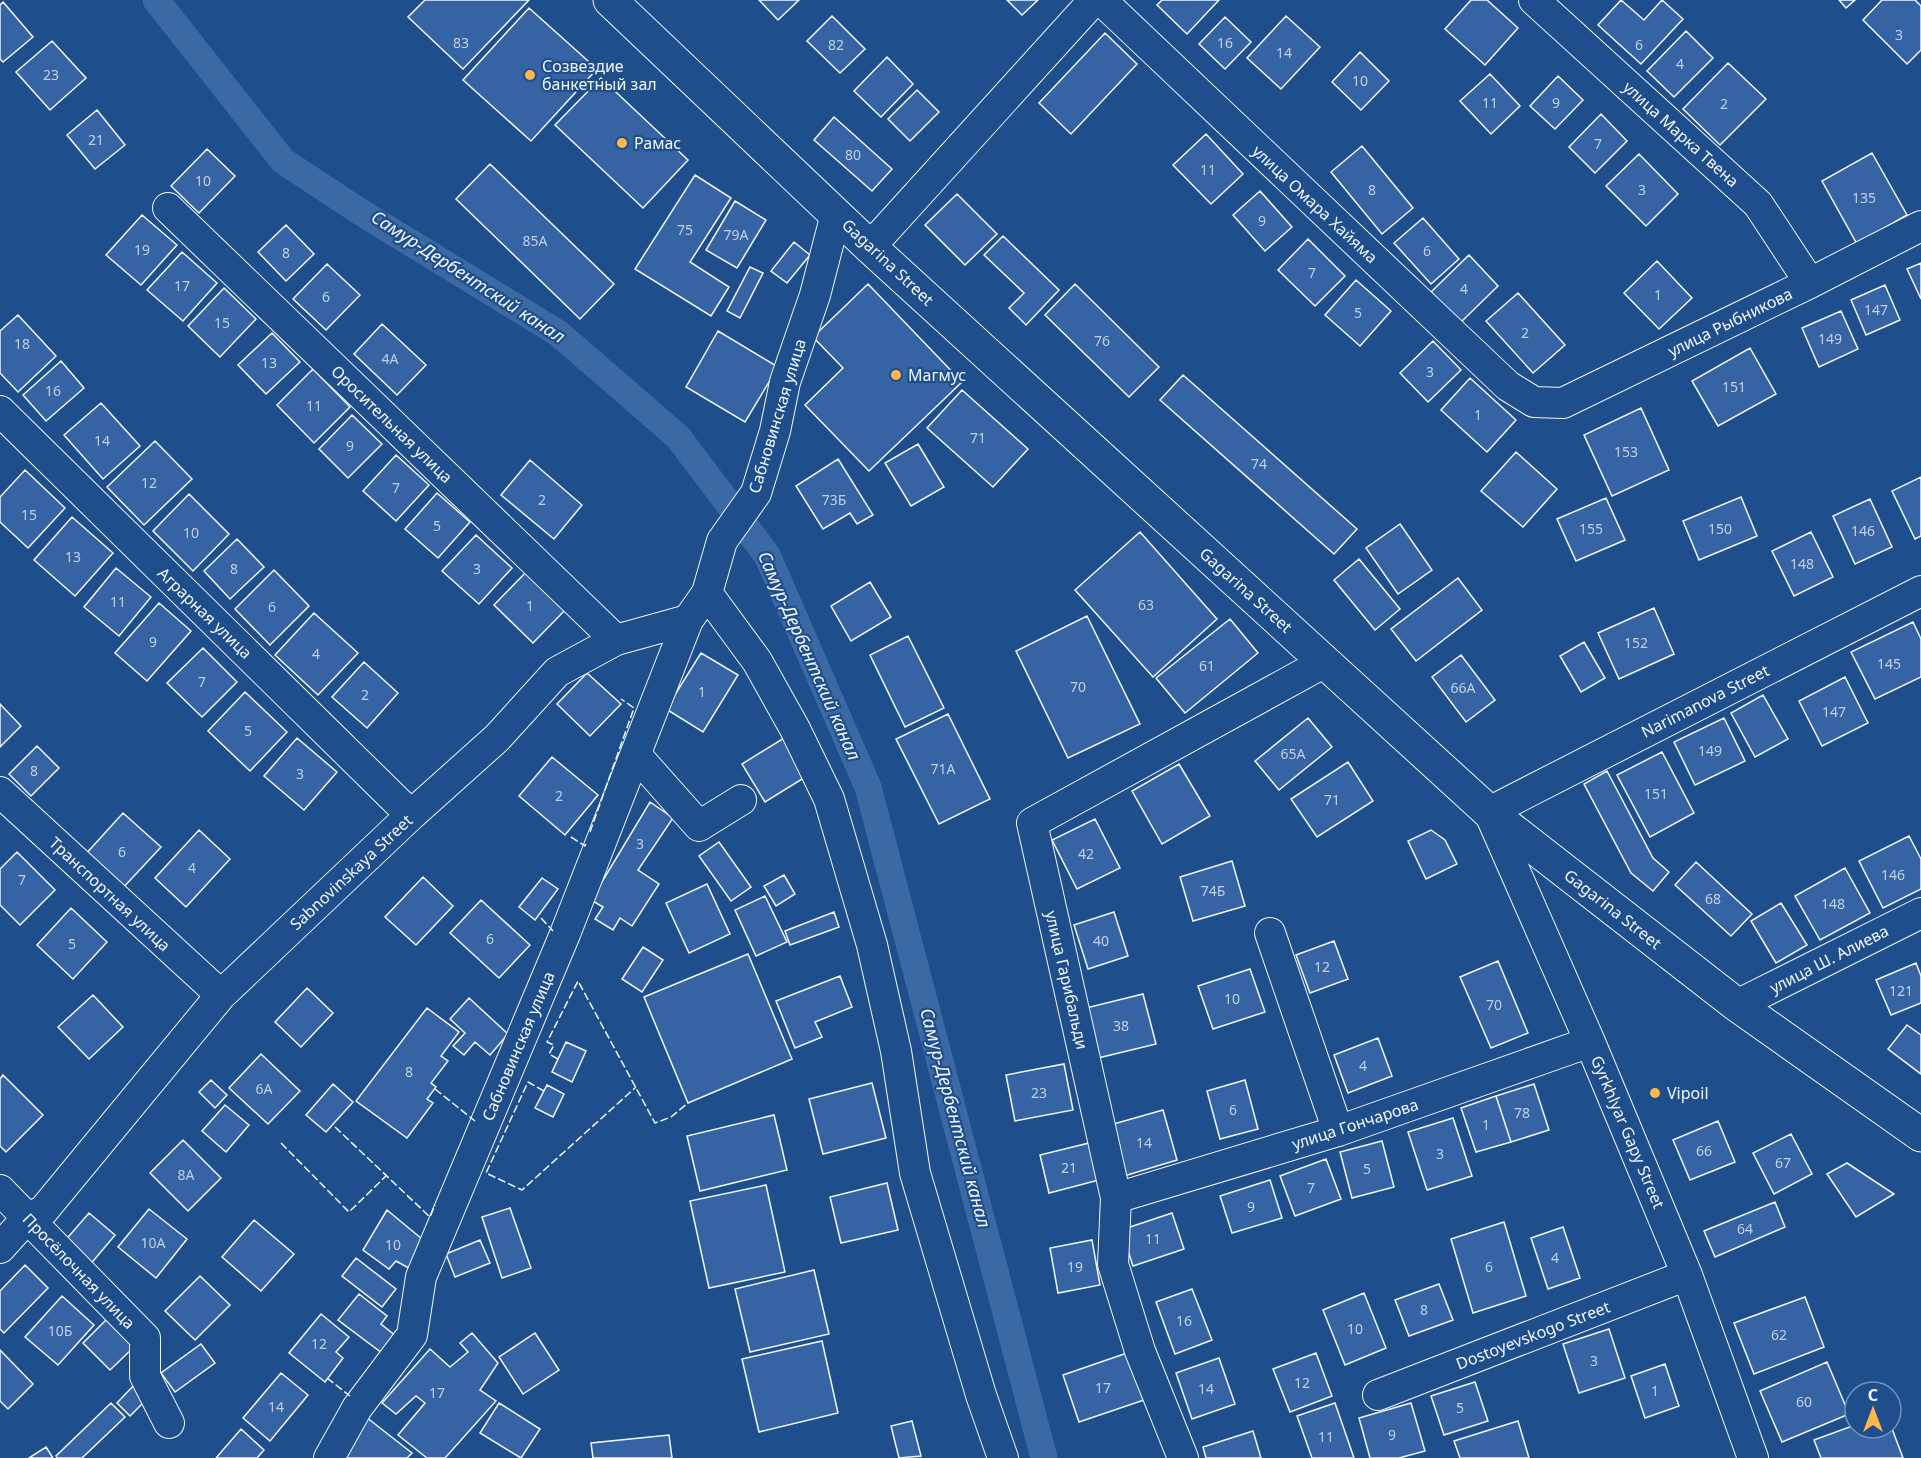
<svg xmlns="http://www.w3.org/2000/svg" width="1921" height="1458" font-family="'Noto Sans',sans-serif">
<rect width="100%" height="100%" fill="#1f4e8c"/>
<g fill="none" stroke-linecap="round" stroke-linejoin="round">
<path stroke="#3b69a3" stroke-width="27" d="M156,0L283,161L362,213L558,333L678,437L767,555L868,787L1044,1458"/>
</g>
<path fill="#3563a3" stroke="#f2f6ff" stroke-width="1.5" d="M425,0H529L463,69L408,17Z
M759,0H799L778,20Z
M1007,0H1038L1022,15Z
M1162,0H1219L1187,34L1157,5Z
M1471,0H1487L1518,28L1485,65L1445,29Z
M1621,0L1644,20L1662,0L1683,19L1641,64L1598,25Z
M1839,0H1855L1846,8Z
M1882,0H1915L1921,6V50L1907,64L1863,20Z
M3,2L33,37L3,62L0,59V5Z
M529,8L597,69L531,141L463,80Z
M832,16L865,49L840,73L807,41Z
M1286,16L1320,47L1281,89L1247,58Z
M1225,17L1251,42L1225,69L1199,44Z
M1686,31L1713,58L1674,97L1647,71Z
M1105,33L1137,64L1071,134L1039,103Z
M52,41L86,78L50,110L16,72Z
M1360,52L1389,81L1361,110L1332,82Z
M887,57L913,84L881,117L854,91Z
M1728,63L1766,99L1720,145L1683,109Z
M1490,74L1520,106L1491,134L1460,101Z
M1558,76L1583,100L1555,129L1530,106Z
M601,78L688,160L643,208L555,125Z
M917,90L939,112L910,141L888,119Z
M97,110L125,145L95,169L67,135Z
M1601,114L1627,141L1595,173L1569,147Z
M834,117L892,169L872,191L814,140Z
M1206,134L1243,174L1211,204L1173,165Z
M1362,146L1413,208L1382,234L1331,172Z
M207,149L235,176L199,213L171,186Z
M1872,153L1907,215L1857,244L1822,181Z
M1639,154L1678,194L1646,226L1606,186Z
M490,164L614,284L580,319L456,199Z
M695,175L731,198L690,262L729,287L711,316L635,269Z
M1260,191L1292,227L1265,251L1233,215Z
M957,194L997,234L965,265L925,225Z
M735,201L766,220L737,268L706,250Z
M142,215L177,245L141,285L106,255Z
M1423,218L1459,259L1431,284L1394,243Z
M286,225L314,254L286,281L258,252Z
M1003,236L1059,290L1026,325L1009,308L1024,293L984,255Z
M1308,239L1345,276L1315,306L1278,270Z
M794,242L810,255L787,283L771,271Z
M182,252L217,283L183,321L147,290Z
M1469,255L1498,286L1460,323L1431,292Z
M1657,261L1692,298L1659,329L1624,293Z
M1921,263V299L1907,269Z
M327,264L360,295L326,330L293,299Z
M750,267L763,273L740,318L727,311Z
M1356,280L1391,311L1360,346L1325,315Z
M868,284L962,382L869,471L805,405L843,368L813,337Z
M1075,284L1159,367L1129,397L1045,315Z
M1885,285L1900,320L1866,335L1851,300Z
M224,288L256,319L220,357L188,326Z
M1518,293L1565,345L1533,373L1486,321Z
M1841,311L1858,349L1819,367L1802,328Z
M18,315L56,356L18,392L0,373V331Z
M382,324L426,365L397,395L354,354Z
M718,331L778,367L745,422L686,387Z
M272,333L300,362L266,394L238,365Z
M1433,341L1461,370L1428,402L1400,373Z
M1750,348L1776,394L1718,426L1692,381Z
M61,361L84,388L46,421L23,395Z
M313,369L350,407L314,443L277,405Z
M1183,375L1357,529L1334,554L1160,400Z
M1470,378L1516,420L1487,452L1441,410Z
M962,390L1028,449L993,487L927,428Z
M101,403L140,446L103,479L64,435Z
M1641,408L1669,470L1612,496L1584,435Z
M352,415L382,444L348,478L319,449Z
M155,441L192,479L144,525L107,487Z
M918,444L944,487L911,506L885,463Z
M1516,452L1557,489L1523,527L1481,491Z
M396,455L429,485L396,521L363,491Z
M838,459L873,515L857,524L850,513L823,529L796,486Z
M530,460L582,505L554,539L501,495Z
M25,470L65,508L28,548L0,522V497Z
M1921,477V536L1915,539L1892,491Z
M437,493L470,522L438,558L405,529Z
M189,494L229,534L193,571L153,531Z
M1741,497L1757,536L1699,560L1683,521Z
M1606,498L1625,540L1576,561L1557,519Z
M1870,499L1892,547L1855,564L1833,516Z
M72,517L113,553L75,596L34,560Z
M1400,524L1432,570L1398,594L1366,548Z
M1140,532L1217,619L1153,677L1075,590Z
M1811,532L1833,577L1794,596L1772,551Z
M476,535L512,568L479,604L442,571Z
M237,539L264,567L230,599L204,571Z
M1359,559L1400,609L1375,630L1334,580Z
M116,568L151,597L119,636L84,607Z
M274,570L309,606L270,645L235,609Z
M528,570L567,608L533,643L494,605Z
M1458,578L1482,610L1416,661L1391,629Z
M870,582L891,617L851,641L831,606Z
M159,603L191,631L147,681L115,653Z
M1654,608L1674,654L1619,679L1598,633Z
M314,613L358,653L318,695L275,655Z
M1087,616L1140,724L1068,758L1016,651Z
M1230,619L1258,653L1185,713L1156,678Z
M1913,622L1921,639V677L1875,699L1851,652Z
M908,636L944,708L905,727L870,655Z
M1584,642L1605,678L1581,692L1560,656Z
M203,648L237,682L202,717L167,683Z
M701,653L738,675L703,732L666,709Z
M1461,655L1495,700L1466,722L1432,677Z
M364,662L398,693L367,728L332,697Z
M587,673L621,704L590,736L557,704Z
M1845,677L1868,723L1822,746L1799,701Z
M245,692L287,732L250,771L208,731Z
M1763,695L1788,739L1755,757L1731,713Z
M0,704L21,726L0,747Z
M948,714L990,799L939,824L896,739Z
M1308,718L1332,747L1279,790L1255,761Z
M1724,718L1745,761L1695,785L1674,742Z
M297,738L337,772L304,810L264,776Z
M784,738L807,776L765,802L742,764Z
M37,746L59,768L31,796L9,774Z
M1662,752L1694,813L1650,837L1617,775Z
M552,757L598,795L565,835L519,796Z
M1348,762L1373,801L1317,837L1291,799Z
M1179,764L1210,816L1162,844L1132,791Z
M1607,771L1653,858L1669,872L1653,891L1631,873L1584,784Z
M650,802L673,818L638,870L659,884L632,926L620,918L613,930L595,919L603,907L591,900Z
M123,813L161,847L121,890L84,856Z
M1095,819L1120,868L1077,889L1052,840Z
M199,830L230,859L186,907L155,878Z
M1431,830L1445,840L1457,864L1426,879L1408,841Z
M1909,836L1921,859V889L1883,908L1859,861Z
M719,842L751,887L731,901L699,856Z
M17,852L55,890L20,925L0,905V869Z
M1232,861L1245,906L1193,921L1180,877Z
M1696,862L1752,914L1731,936L1675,885Z
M1845,868L1870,913L1820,940L1795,896Z
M784,875L795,894L776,906L764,886Z
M423,877L453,906L416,945L385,917Z
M542,878L558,889L535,920L519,907Z
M707,884L730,934L689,953L666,903Z
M765,896L787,942L756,956L735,910Z
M481,900L530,945L499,978L450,933Z
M1781,903L1807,945L1776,963L1751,921Z
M71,908L107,942L73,979L37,945Z
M834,912L839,927L790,945L785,931Z
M1114,912L1128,956L1088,969L1074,925Z
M1334,941L1348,979L1310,993L1296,955Z
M643,947L663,960L642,992L622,979Z
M748,954L792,1059L688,1103L644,997Z
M1498,961L1528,1033L1491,1048L1460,977Z
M1916,963L1921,976V1003L1891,1015L1876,980Z
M1250,969L1265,1012L1213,1029L1198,986Z
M840,976L852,1007L815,1022L822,1037L795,1048L776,1001Z
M307,988L333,1013L301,1047L275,1022Z
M1143,994L1156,1044L1098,1058L1086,1008Z
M93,995L123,1027L89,1059L58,1027Z
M469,998L508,1034L490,1055L475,1042L464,1055L453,1046L465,1033L450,1019Z
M427,1008L459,1032L441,1056L448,1061L431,1083L436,1087L427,1099L433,1103L407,1138L356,1101Z
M1907,1025L1921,1035V1074L1888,1049Z
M1378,1038L1392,1076L1348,1093L1334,1055Z
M566,1042L586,1051L572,1082L552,1072Z
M261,1054L300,1091L268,1124L229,1088Z
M1064,1064L1073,1110L1015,1121L1006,1075Z
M3,1075L43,1115L6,1152L0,1146V1079Z
M211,1080L227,1095L215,1108L199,1092Z
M1245,1080L1258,1129L1220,1139L1207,1091Z
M872,1083L886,1138L823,1154L809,1099Z
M333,1084L353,1102L326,1132L306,1115Z
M1534,1084L1549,1130L1511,1142L1496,1096Z
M547,1085L564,1094L553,1117L535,1108Z
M1496,1096L1511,1142L1476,1152L1461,1108Z
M225,1105L249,1125L226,1152L202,1131Z
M1163,1110L1177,1160L1124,1176L1110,1125Z
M774,1115L787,1170L700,1191L687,1136Z
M1453,1118L1472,1176L1427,1190L1408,1132Z
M1718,1121L1735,1162L1690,1180L1673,1140Z
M1791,1134L1812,1174L1774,1194L1753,1153Z
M183,1140L221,1178L188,1211L150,1173Z
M1382,1141L1394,1187L1352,1198L1340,1152Z
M1089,1143L1099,1180L1049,1193L1040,1155Z
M1326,1159L1341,1199L1295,1216L1280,1176Z
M1847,1163L1894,1194L1856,1217L1827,1174Z
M1270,1180L1282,1218L1232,1233L1220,1196Z
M887,1183L898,1230L841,1243L830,1197Z
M766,1185L785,1272L709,1288L690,1201Z
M1775,1202L1785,1227L1715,1257L1704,1231Z
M510,1208L531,1268L502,1278L482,1217Z
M149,1209L187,1239L156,1278L118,1247Z
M387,1210L422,1239L414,1271L396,1261L389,1269L363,1250Z
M89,1213L115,1235L89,1266L63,1243Z
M1172,1213L1184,1249L1133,1266L1121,1230Z
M254,1220L294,1254L261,1291L222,1257Z
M1504,1222L1526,1296L1473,1313L1451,1239Z
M1563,1227L1580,1278L1548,1289L1531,1238Z
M480,1240L490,1263L455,1277L446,1254Z
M1092,1240L1100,1285L1058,1293L1050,1248Z
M356,1258L396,1289L382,1307L342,1276Z
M25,1265L48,1288L4,1333L0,1329V1291Z
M814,1270L829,1334L750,1352L735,1289Z
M200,1276L230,1305L195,1340L165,1311Z
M1439,1284L1453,1320L1409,1336L1395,1300Z
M1192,1289L1212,1340L1175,1354L1156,1302Z
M1364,1293L1386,1348L1345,1365L1323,1310Z
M359,1294L387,1316L381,1324L396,1336L382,1353L338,1320Z
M62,1296L94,1325L58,1365L25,1337Z
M1805,1297L1824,1347L1754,1374L1734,1323Z
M321,1314L349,1337L336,1352L343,1358L325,1382L289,1353Z
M107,1319L135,1346L110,1370L83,1343Z
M1609,1329L1625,1378L1579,1393L1563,1344Z
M472,1333L498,1363L480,1390L496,1401L445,1458H427L398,1435L425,1403L416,1396L396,1414L382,1403L430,1349L450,1367L468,1352L460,1343Z
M535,1333L559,1370L523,1394L499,1357Z
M822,1341L838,1413L759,1432L742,1359Z
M201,1344L215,1363L175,1392L161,1373Z
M0,1350L33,1384L8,1409L0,1401Z
M1127,1353L1144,1400L1079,1422L1063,1375Z
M1316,1353L1332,1396L1290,1412L1273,1369Z
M1219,1358L1235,1404L1192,1419L1176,1373Z
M1827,1362L1849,1414L1782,1442L1760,1391Z
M1665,1364L1679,1406L1645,1418L1631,1376Z
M281,1373L308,1395L270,1441L243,1418Z
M1475,1382L1488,1421L1444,1435L1431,1396Z
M133,1386L146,1400L130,1416L117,1403Z
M111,1403L125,1417L82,1458H57L56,1456Z
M499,1403L540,1429L521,1458L480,1433Z
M1335,1403L1354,1458H1312L1297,1416Z
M1411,1403L1425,1451L1399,1458H1370L1359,1418Z
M366,1417L412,1453L407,1458H342Z
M912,1421L921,1456L899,1458L891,1426Z
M1518,1421L1529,1458H1460L1454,1441Z
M1855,1425V1428H1891V1426L1903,1458H1821L1814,1440Z
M241,1429L264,1450L257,1458H216Z
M1253,1431L1261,1458H1206L1203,1447Z
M669,1435L672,1458H593L591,1443Z
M46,1447L53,1458H29Z"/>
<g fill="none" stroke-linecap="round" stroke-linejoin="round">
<g stroke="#f2f6ff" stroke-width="32">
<path id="minor" d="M1101,0L1508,386L1534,402L1563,403L1810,283L1921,226
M1534,0L1758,204L1810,283
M168,208L616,640
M870,247L1094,0
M0,411L411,815
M707,593L757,661L795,729L829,799L872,945L896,1051L915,1173L981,1395L1003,1458
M636,755L699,826L741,800
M0,792L221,995
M1270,933L1338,1131
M1737,1005L1921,913
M0,1190L145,1338V1376L169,1423
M1116,1198L1338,1131L1590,1042
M0,1248L27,1218L43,1211L221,995L411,815L497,738L557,672L616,640L688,620L707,593L722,541L756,493L775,431L785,382L815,295L836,214
M1378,1395L1687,1275
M329,1458L357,1408L412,1335L421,1277L565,934L688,620
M1183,1458L1140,1351L1113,1264L1116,1198L1032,823L1325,662
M1753,1458L1687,1275L1590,1042L1489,812L1921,591"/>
</g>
<g stroke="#f2f6ff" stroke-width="35">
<path id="major" d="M610,0L870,247L1489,812L1737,1005L1921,1135"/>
</g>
<use href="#minor" stroke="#1f4e8c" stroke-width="30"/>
<use href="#major" stroke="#1f4e8c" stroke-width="33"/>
<path stroke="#f2f6ff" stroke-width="1.5" stroke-dasharray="8 3" stroke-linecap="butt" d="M590,832L634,708L621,699
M571,837L585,846L586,843
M541,918L553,931
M558,1059L549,1054L554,1045L547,1042L578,981L655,1123L671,1117L688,1103
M435,1089L475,1121
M544,1091L528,1082L486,1173L522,1190L636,1087
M335,1127L430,1217L435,1205
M281,1143L349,1212L386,1176
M327,1378L350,1396"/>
</g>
<g fill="#ffb74d" stroke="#1f4e8c" stroke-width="2">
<circle cx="530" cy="75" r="6"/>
<circle cx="622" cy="143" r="6"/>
<circle cx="896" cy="375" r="6"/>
<circle cx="1655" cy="1093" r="6"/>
</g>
<g text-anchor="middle" stroke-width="4.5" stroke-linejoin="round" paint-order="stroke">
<g font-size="14" fill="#c3d1e8">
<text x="1899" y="40">3</text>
<text x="461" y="48">83</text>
<text x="1225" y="48">16</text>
<text x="836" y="50">82</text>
<text x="1639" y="50">6</text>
<text x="1284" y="58">14</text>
<text x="1680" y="69">4</text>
<text x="51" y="80">23</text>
<text x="1360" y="86">10</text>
<text x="1490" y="108">11</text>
<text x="1556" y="108">9</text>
<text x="1724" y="109">2</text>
<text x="96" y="145">21</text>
<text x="1598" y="149">7</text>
<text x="853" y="160">80</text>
<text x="1208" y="175">11</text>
<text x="203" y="186">10</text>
<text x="1372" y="195">8</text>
<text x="1642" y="195">3</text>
<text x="1864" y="203">135</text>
<text x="1262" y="226">9</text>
<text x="685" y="235">75</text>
<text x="736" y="240">79А</text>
<text x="535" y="246">85А</text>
<text x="142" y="255">19</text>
<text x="1427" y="256">6</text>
<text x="286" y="258">8</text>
<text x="1312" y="278">7</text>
<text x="182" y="291">17</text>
<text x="1464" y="294">4</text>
<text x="1658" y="300">1</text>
<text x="326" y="302">6</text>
<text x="1876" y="315">147</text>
<text x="1358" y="318">5</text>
<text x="222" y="328">15</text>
<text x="1525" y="338">2</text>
<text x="1830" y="344">149</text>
<text x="1102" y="346">76</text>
<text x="22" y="349">18</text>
<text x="390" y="364">4А</text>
<text x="269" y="368">13</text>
<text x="1430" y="377">3</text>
<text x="1734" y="392">151</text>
<text x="53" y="396">16</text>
<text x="314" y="411">11</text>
<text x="1478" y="420">1</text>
<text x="978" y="443">71</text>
<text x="102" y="446">14</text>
<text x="350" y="451">9</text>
<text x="1626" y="457">153</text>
<text x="1259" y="469">74</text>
<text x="149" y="488">12</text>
<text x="396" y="493">7</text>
<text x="542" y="505">2</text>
<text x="834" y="505">73Б</text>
<text x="29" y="520">15</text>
<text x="437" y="531">5</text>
<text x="1591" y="534">155</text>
<text x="1720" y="534">150</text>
<text x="1863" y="536">146</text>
<text x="191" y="538">10</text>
<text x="73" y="562">13</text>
<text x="1802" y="569">148</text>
<text x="234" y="574">8</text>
<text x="477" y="574">3</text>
<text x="118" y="607">11</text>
<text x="1146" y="610">63</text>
<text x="530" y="611">1</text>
<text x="272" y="612">6</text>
<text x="153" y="647">9</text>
<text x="1636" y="648">152</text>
<text x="316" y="659">4</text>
<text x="1889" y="669">145</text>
<text x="1207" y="671">61</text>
<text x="202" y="687">7</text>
<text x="1078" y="692">70</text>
<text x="1463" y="693">66А</text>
<text x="702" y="697">1</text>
<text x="365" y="700">2</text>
<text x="1834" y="717">147</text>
<text x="248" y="736">5</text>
<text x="1710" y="756">149</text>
<text x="1293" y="759">65А</text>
<text x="943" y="774">71А</text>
<text x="34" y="776">8</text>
<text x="300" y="779">3</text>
<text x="1656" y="799">151</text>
<text x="559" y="801">2</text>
<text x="1332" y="805">71</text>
<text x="640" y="849">3</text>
<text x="122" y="857">6</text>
<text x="1086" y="859">42</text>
<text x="192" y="873">4</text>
<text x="1893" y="880">146</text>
<text x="22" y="885">7</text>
<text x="1213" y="896">74Б</text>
<text x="1713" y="904">68</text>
<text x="1833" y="909">148</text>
<text x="490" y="944">6</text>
<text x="1101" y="946">40</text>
<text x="72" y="949">5</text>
<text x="1322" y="972">12</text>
<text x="1901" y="996">121</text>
<text x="1232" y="1004">10</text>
<text x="1494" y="1010">70</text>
<text x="1121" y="1031">38</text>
<text x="1363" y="1071">4</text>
<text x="409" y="1077">8</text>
<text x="264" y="1094">6А</text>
<text x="1039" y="1098">23</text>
<text x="1233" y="1115">6</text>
<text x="1522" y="1118">78</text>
<text x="1486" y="1130">1</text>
<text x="1144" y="1148">14</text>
<text x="1704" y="1156">66</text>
<text x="1440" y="1159">3</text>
<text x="1783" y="1168">67</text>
<text x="1069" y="1173">21</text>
<text x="1367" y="1174">5</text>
<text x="186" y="1180">8А</text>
<text x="1311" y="1193">7</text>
<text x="1251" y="1212">9</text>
<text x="1745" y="1234">64</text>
<text x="1153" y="1244">11</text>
<text x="153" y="1248">10А</text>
<text x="393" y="1250">10</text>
<text x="1555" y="1263">4</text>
<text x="1075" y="1272">19</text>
<text x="1489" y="1272">6</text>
<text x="1424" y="1315">8</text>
<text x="1184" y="1326">16</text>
<text x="1355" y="1334">10</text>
<text x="60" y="1336">10Б</text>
<text x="1779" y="1340">62</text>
<text x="319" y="1349">12</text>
<text x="1594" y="1366">3</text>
<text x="1302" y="1388">12</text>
<text x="1103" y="1393">17</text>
<text x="1206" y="1394">14</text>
<text x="1655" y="1396">1</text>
<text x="437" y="1398">17</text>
<text x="1804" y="1407">60</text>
<text x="276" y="1412">14</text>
<text x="1460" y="1413">5</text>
<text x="1392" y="1440">9</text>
<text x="1326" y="1442">11</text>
</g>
<g font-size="16" fill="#f2f6ff" stroke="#1f4e8c" text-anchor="start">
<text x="542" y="72">Созвездие<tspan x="542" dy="18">банкетный зал</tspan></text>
<text x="634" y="149">Рамас</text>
<text x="908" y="381">Магмус</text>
<text x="1667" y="1099">Vipoil</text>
</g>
<g font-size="16" fill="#f2f6ff" stroke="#1f4e8c">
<text transform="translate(1681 134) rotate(42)" y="6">улица Марка Твена</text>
<text transform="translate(1315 204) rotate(43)" y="6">улица Омара Хайяма</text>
<text transform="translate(888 262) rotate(43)" y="6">Gagarina Street</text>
<text transform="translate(1730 322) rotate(-26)" y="6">улица Рыбникова</text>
<text transform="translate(777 416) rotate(-73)" y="6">Сабновинская улица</text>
<text transform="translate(392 424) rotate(44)" y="6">Оросительная улица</text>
<text transform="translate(1246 590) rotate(42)" y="6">Gagarina Street</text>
<text transform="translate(205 613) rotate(44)" y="6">Аграрная улица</text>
<text transform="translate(1705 701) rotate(-27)" y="6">Narimanova Street</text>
<text transform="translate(351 872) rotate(-43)" y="6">Sabnovinskaya Street</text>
<text transform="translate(110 894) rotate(43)" y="6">Транспортная улица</text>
<text transform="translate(1613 909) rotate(38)" y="6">Gagarina Street</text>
<text transform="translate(1829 959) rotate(-27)" y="6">улица Ш. Алиева</text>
<text transform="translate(1067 980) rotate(77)" y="6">улица Гарибальди</text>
<text transform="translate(518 1046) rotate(-67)" y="6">Сабновинская улица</text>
<text transform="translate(1355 1124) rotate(-18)" y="6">улица Гончарова</text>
<text transform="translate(1628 1132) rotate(67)" y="6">Gyrkhlyar Gapy Street</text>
<text transform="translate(79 1271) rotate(46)" y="6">Просёлочная улица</text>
<text transform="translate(1533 1335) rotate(-21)" y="6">Dostoyevskogo Street</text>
</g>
<g font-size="18" font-style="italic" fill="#f2f6ff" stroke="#1f4e8c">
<text transform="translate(468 277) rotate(33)" y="6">Самур-Дербентский канал</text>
<text transform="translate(809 656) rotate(66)" y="6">Самур-Дербентский канал</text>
<text transform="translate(955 1118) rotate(75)" y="6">Самур-Дербентский канал</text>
</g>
</g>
<g transform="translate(1873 1410)"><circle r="28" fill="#1f4e8c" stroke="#7391ba" stroke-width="1.5"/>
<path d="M0-4.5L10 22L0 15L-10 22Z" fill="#ffb74d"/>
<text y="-9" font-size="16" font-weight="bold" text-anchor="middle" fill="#f2f6ff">С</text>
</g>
</svg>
